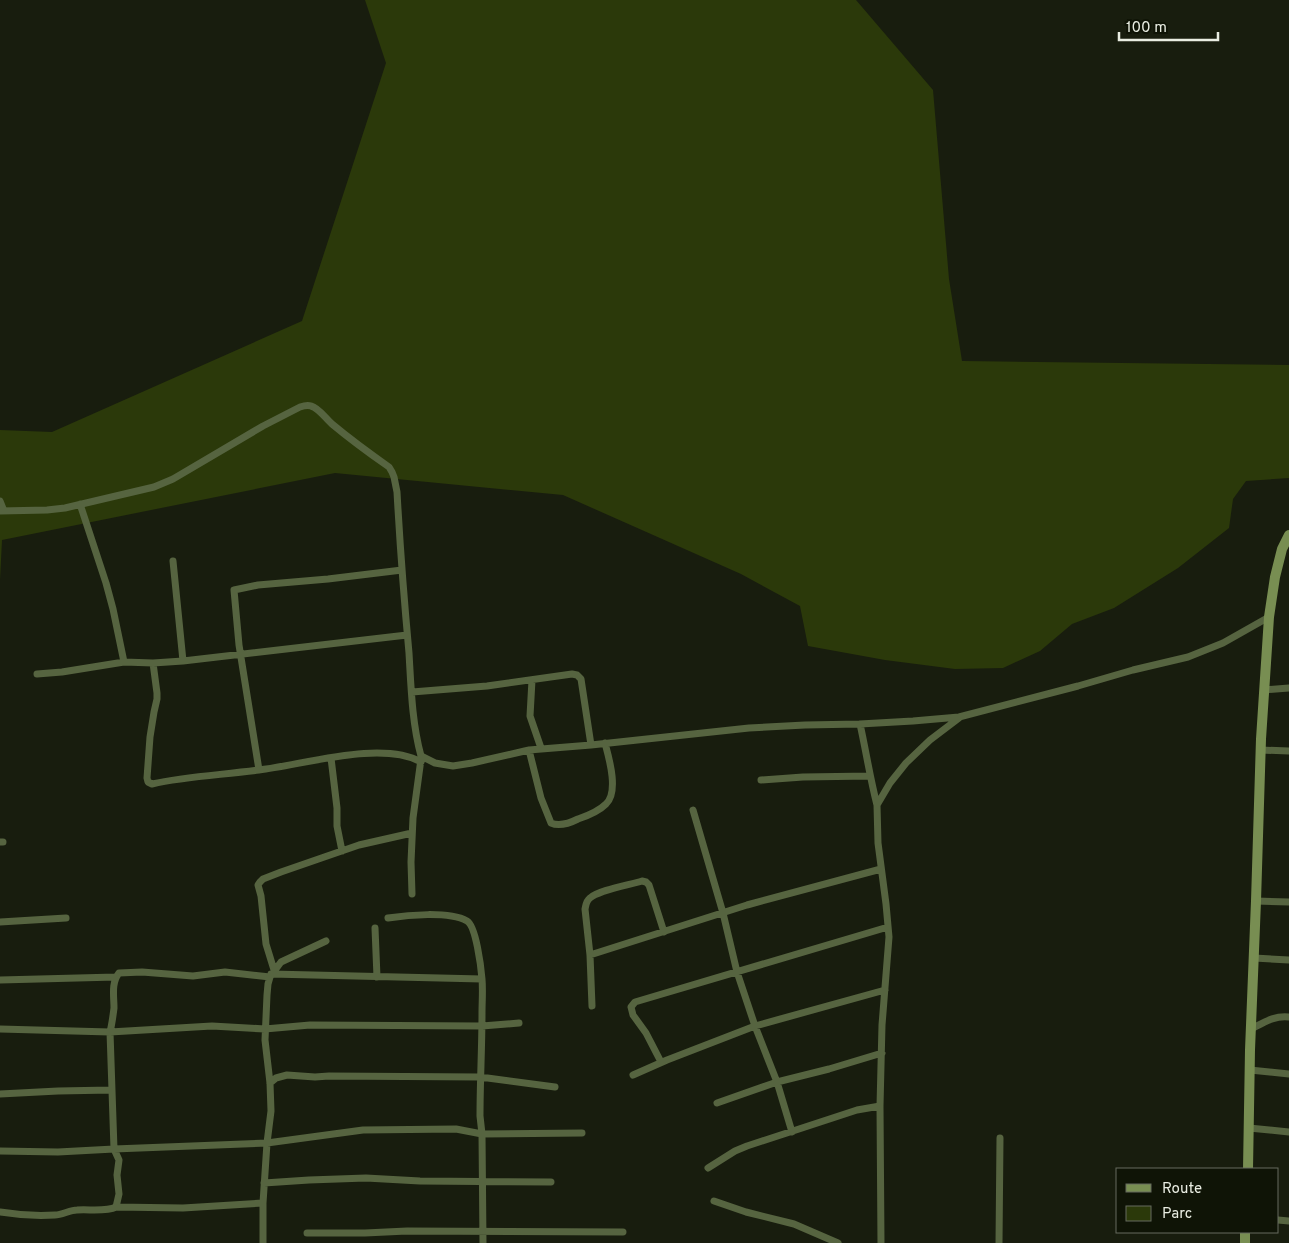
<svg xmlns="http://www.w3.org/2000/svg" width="1289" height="1243" font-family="Overpass,sans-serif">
<rect width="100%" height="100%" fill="#181d0e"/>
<path fill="#2b390a" d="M365,0H856L933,90L949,279L962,361L1289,365V478L1246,481L1233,499L1229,528L1178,568L1114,608L1072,624L1040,651L1003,668L955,669L885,660L808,646L800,606L741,574L563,495L335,473L2,540L0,580V430L52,432L302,321L386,63Z"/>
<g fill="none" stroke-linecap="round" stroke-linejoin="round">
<path stroke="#566440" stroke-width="7" d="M0,501L4,511
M80,504L106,583L113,609L124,662
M0,511L47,510L65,508L154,487L173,479L263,426L300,407C303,406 308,405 311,406C319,408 326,419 332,424C350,439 369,453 389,467L392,472L394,477L397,492C400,546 404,599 409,653C411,687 412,723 421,756L435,763L453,766L472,763L529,750L591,745L749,728L805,725L860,724L913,721L959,717L1078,686L1133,670L1188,657L1223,643L1269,617
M173,561L183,661
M153,663L157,693V699L154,712L150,737L147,778L148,782L152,784C187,776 223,775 259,770C303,765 381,740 421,762
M37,674L62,672L124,662L153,663L183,661L407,635
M532,680L530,716L541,748
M1264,690L1289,688
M412,692L487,686L572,674L577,675L581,679L591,745
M860,724C866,751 870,778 877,805
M529,750L541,798L551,823C560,827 570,823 578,819C587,816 599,811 606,804C619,792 609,758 605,743
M1260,750L1289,751
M331,758L337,808V826L342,851
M259,770L239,645L234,590L258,585L328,579L402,570
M761,780L803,777L870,776
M693,810L723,913L737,972L755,1026L777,1082L792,1132
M0,842H3
M412,894L411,862L413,818L421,759
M1256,901L1289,902
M388,918C407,915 449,911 467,921C476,926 481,967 482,979C483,990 482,1002 482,1013C482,1047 480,1082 480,1116L482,1134L483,1243
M0,922L66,918
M375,928L377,977
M590,955L747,905L881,869
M1254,958L1289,960
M274,970L266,944L261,896L258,885L260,882L263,879L281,872L359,845L412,833
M271,974L482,979
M270,977L225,972L193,976L142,972L119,973C111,983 114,996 114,1008C113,1016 112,1024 110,1032L212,1026L265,1029L310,1025L482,1026L519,1023
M0,980L116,977
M592,1006L590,955L585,909C586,905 586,901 590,898C599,890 629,885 642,881L646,882L649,885L664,932
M0,1029L110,1032L114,1149L267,1143L363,1130L456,1129L482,1134L582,1133
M1251,1029C1263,1023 1275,1015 1289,1017
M661,1062L646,1033L633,1015L631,1007L635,1002L888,927
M1250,1070L1289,1074
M633,1075L667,1060L755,1026L885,990
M270,1083L276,1078L287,1075L315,1077L329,1076L480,1077L555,1087
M0,1094L58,1091L111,1090
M717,1103L777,1082L829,1069L882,1053
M1249,1128L1289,1132
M0,1151L58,1152L114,1149L119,1160L117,1175L119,1194L116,1207L183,1208L263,1203
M708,1168L735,1151L747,1146L857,1110L880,1106
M264,1183L309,1180L366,1178L420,1181L551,1182
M714,1201L746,1212L794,1224L838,1243
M0,1212C18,1215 37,1216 55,1215C62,1215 70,1210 77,1210C89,1209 106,1212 116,1207
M1278,1220L1289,1221
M307,1233H365L407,1231L623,1232
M263,1243V1203L267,1143L271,1111L270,1083L265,1040L267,995L268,984L270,977L281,962L326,941
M881,1243L880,1106L882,1025L889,937L886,904L878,843L877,805L890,783L906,763L930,740L959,718
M999,1243L1000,1138"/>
<path stroke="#788e52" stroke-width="10" d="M1248,1169L1250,1050L1256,901L1261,739L1269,617L1275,577L1282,549L1289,535
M1245,1243V1232"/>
</g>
<rect x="1116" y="1168" width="162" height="65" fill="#0f1406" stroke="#666b5e"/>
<rect x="1126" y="1184" width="25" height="8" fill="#788e52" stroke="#666b5e"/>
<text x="1162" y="1193" font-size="15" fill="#e9ede2">Route</text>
<rect x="1126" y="1206" width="25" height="15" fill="#2b390a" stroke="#666b5e"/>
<text x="1162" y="1218" font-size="15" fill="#e9ede2">Parc</text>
<path d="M1119 32v8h99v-8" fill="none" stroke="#e9ede2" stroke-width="2.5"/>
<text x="1126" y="32" font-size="15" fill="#e9ede2" stroke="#0f1406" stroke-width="4" paint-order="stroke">100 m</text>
</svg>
